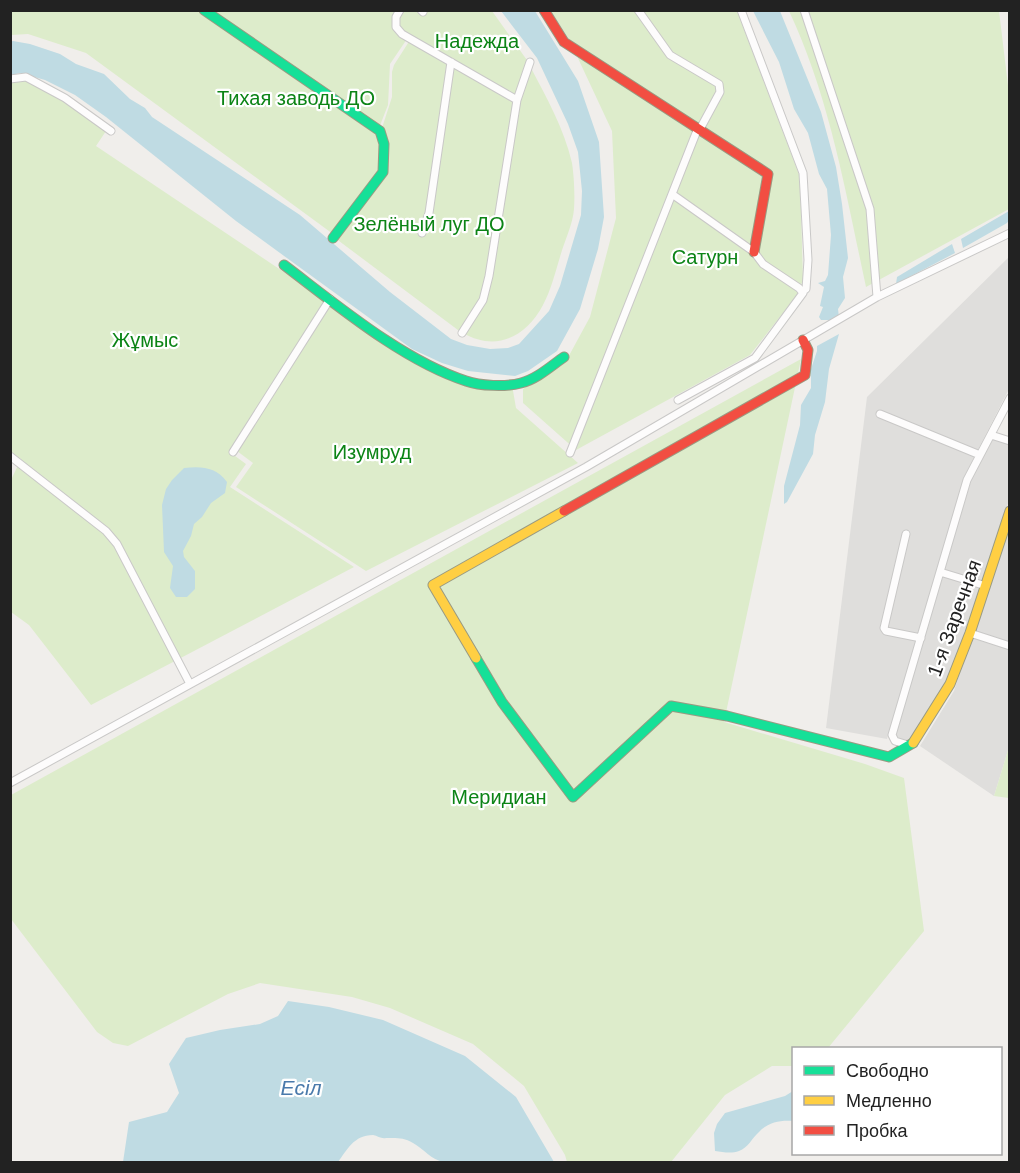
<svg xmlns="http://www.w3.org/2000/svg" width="1020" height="1173" font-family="Helvetica,sans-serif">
<rect width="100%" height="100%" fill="#f0eeeb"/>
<path fill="#dfdedc" d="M1009,257V389L965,475L887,739L826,728L867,397Z
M993,438L1009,444V500L984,583L944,571L972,478Z
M1009,523V747L994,796L920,746L954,691Z
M943,576L981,588L946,686L909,742L894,738Z"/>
<path fill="#ddeccb" d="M397,10L394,27L407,39L390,64L388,105L379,128L383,166L333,234L86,53L28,34L11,35V11Z
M403,11H492L529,63L516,98L404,33C397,25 398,20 403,11Z
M551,11H737L800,177L803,280L797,295L750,355L576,450L523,403V389L565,363L590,317L616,218L612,131L569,39Z
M789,11H999L1010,102L1009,209L866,287C846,194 830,98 789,11Z
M410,40L515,101L482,299L462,333L335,238L384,173L381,131L392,97V72L394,65Z
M530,66C546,97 564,128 572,163C574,176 575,195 574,209C573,224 564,242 560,257C555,273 551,290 543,305C526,337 496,352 463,333L484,299L519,100Z
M18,80C41,80 87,117 106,131L96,146L330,303L231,453L246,464L230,487L354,567L91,705L29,625L11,612V480L21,459L10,451V83Z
M331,305L468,384L512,385L516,408L578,463L366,571L236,487L253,463L237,451Z
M801,359L724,722L865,764L904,778L924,931L828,1048H794L793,1066H772L725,1095L671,1162H567L565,1155L524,1086L473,1044L390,1008L352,997L260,983L228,994L128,1046L113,1043L97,1032L11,919V795Z
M1009,747V798L994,796Z"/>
<path fill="#bfdbe3" d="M501,11H535L578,81L599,142L604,217L598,249L580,309L557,351L528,371L515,376L468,371L442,363L412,349L236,221L106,117L75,95L45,80L20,73L11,75L10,42L13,41L30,44L60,54L76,64L104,74L130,99L145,108L152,117L300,215L390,292L451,339L467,345L490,349L508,348L519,344L549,311L560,286L581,215L582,191L578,152L568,124L537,58Z
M753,11H780L821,112L836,167L842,204L848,258L843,277L845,298L838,309L839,317L829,323L828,320H821L819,317L823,307L820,306L824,287L818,283L825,281L828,275L831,235L827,189L819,174L808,133L794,109L779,62Z
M1009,211V220L1007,223L963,248L961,239Z
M952,244L955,253L896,284L897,277Z
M839,334L829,369L825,402L815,435L813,454L787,502L784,504V486L800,425L801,405L811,388V369L817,351V346Z
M184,468C202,466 216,467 227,482L225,493L211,503L202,517L194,524L191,536L183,551L184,557L195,571V589L187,597H176L170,588L173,566L164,552L162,505L166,489L172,480Z
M288,1001L329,1007L383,1020L465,1056L516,1097L554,1162H444C431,1160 424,1149 413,1143C403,1137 396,1138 386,1138C381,1139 378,1136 373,1135C354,1135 347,1150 338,1162H123L129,1122L167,1112L179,1093L169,1064L186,1038L220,1030L260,1024L278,1016Z
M793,1091V1121C781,1120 768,1122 759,1132C752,1138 748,1148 739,1151C731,1154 723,1152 715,1151L714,1133L717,1124L725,1113L785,1096Z"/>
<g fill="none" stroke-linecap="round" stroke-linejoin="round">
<g stroke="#c9c8c7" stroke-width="9">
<path id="street" d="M400,10L396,17V27L402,34L517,100
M421,10L423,12
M638,10L670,55L719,84L720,92L700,129
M741,10L803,173L808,260L806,289L802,292
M804,10L870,209L877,297
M10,79L26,77L65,98L111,131
M672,194L754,252L763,264L799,288L803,293L755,358L678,400
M422,233L429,213L451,62
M462,333L483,300L489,276L517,100L530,62
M880,414L980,455
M991,435L1010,441
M233,452L330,299
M570,453L698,128
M10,456L106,531L117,544L190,684
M906,534L884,628L886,631L921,638
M940,572L986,586
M970,633L1010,646
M908,745L895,741L892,735L967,480L1010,398
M10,783L586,467L877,297L1010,233"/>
</g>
<g stroke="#999a82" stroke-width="11">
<path id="fast" d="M204,10L380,131L384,144L383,172L333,238
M284,265C337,305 402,360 466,381C480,386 506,387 521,383C537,379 551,366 564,357
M476,658L502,702L573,797L671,706L727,716L889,757L913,743"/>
</g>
<g stroke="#999a82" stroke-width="11">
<path id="slow" d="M476,658L433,585L564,511
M913,743L950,684L970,633L1010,511"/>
</g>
<g stroke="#999a82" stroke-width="11">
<path id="jam" d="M544,10L564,42L768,174L754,252
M564,511L805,375L808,350L803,340"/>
</g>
<use href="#street" stroke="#fdfcfc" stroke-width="7"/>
<use href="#fast" stroke="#16e098" stroke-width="9"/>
<use href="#slow" stroke="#ffcf43" stroke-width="9"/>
<use href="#jam" stroke="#f24e42" stroke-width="9"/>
</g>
<g text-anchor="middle" stroke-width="4.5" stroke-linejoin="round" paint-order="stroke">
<g font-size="20" fill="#0c8416" stroke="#fff">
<text x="477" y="48">Надежда</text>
<text x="296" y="105">Тихая заводь ДО</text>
<text x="429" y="231">Зелёный луг ДО</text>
<text x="705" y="264">Сатурн</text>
<text x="145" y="347">Жұмыс</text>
<text x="372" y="459">Изумруд</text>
<text x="499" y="804">Меридиан</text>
</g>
<g font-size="20" fill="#222" stroke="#fff">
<text transform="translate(954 618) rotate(-70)" y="7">1-я Заречная</text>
</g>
<g font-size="21" font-style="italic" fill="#4a7aab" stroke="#fff">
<text x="301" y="1095">Есіл</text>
</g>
</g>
<rect width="1020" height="1173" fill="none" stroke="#222222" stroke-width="24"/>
<rect x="792" y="1047" width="210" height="108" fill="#ffffff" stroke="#a7a7a7" stroke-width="1.5"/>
<rect x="804" y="1066" width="30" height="9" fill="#16e098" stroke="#a7a7a7" stroke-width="1.5"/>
<text x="846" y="1077" font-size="18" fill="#222222">Свободно</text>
<rect x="804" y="1096" width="30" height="9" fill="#ffcf43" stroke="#a7a7a7" stroke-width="1.5"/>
<text x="846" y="1107" font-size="18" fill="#222222">Медленно</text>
<rect x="804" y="1126" width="30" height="9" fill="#f24e42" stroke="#a7a7a7" stroke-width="1.5"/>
<text x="846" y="1137" font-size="18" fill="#222222">Пробка</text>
</svg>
